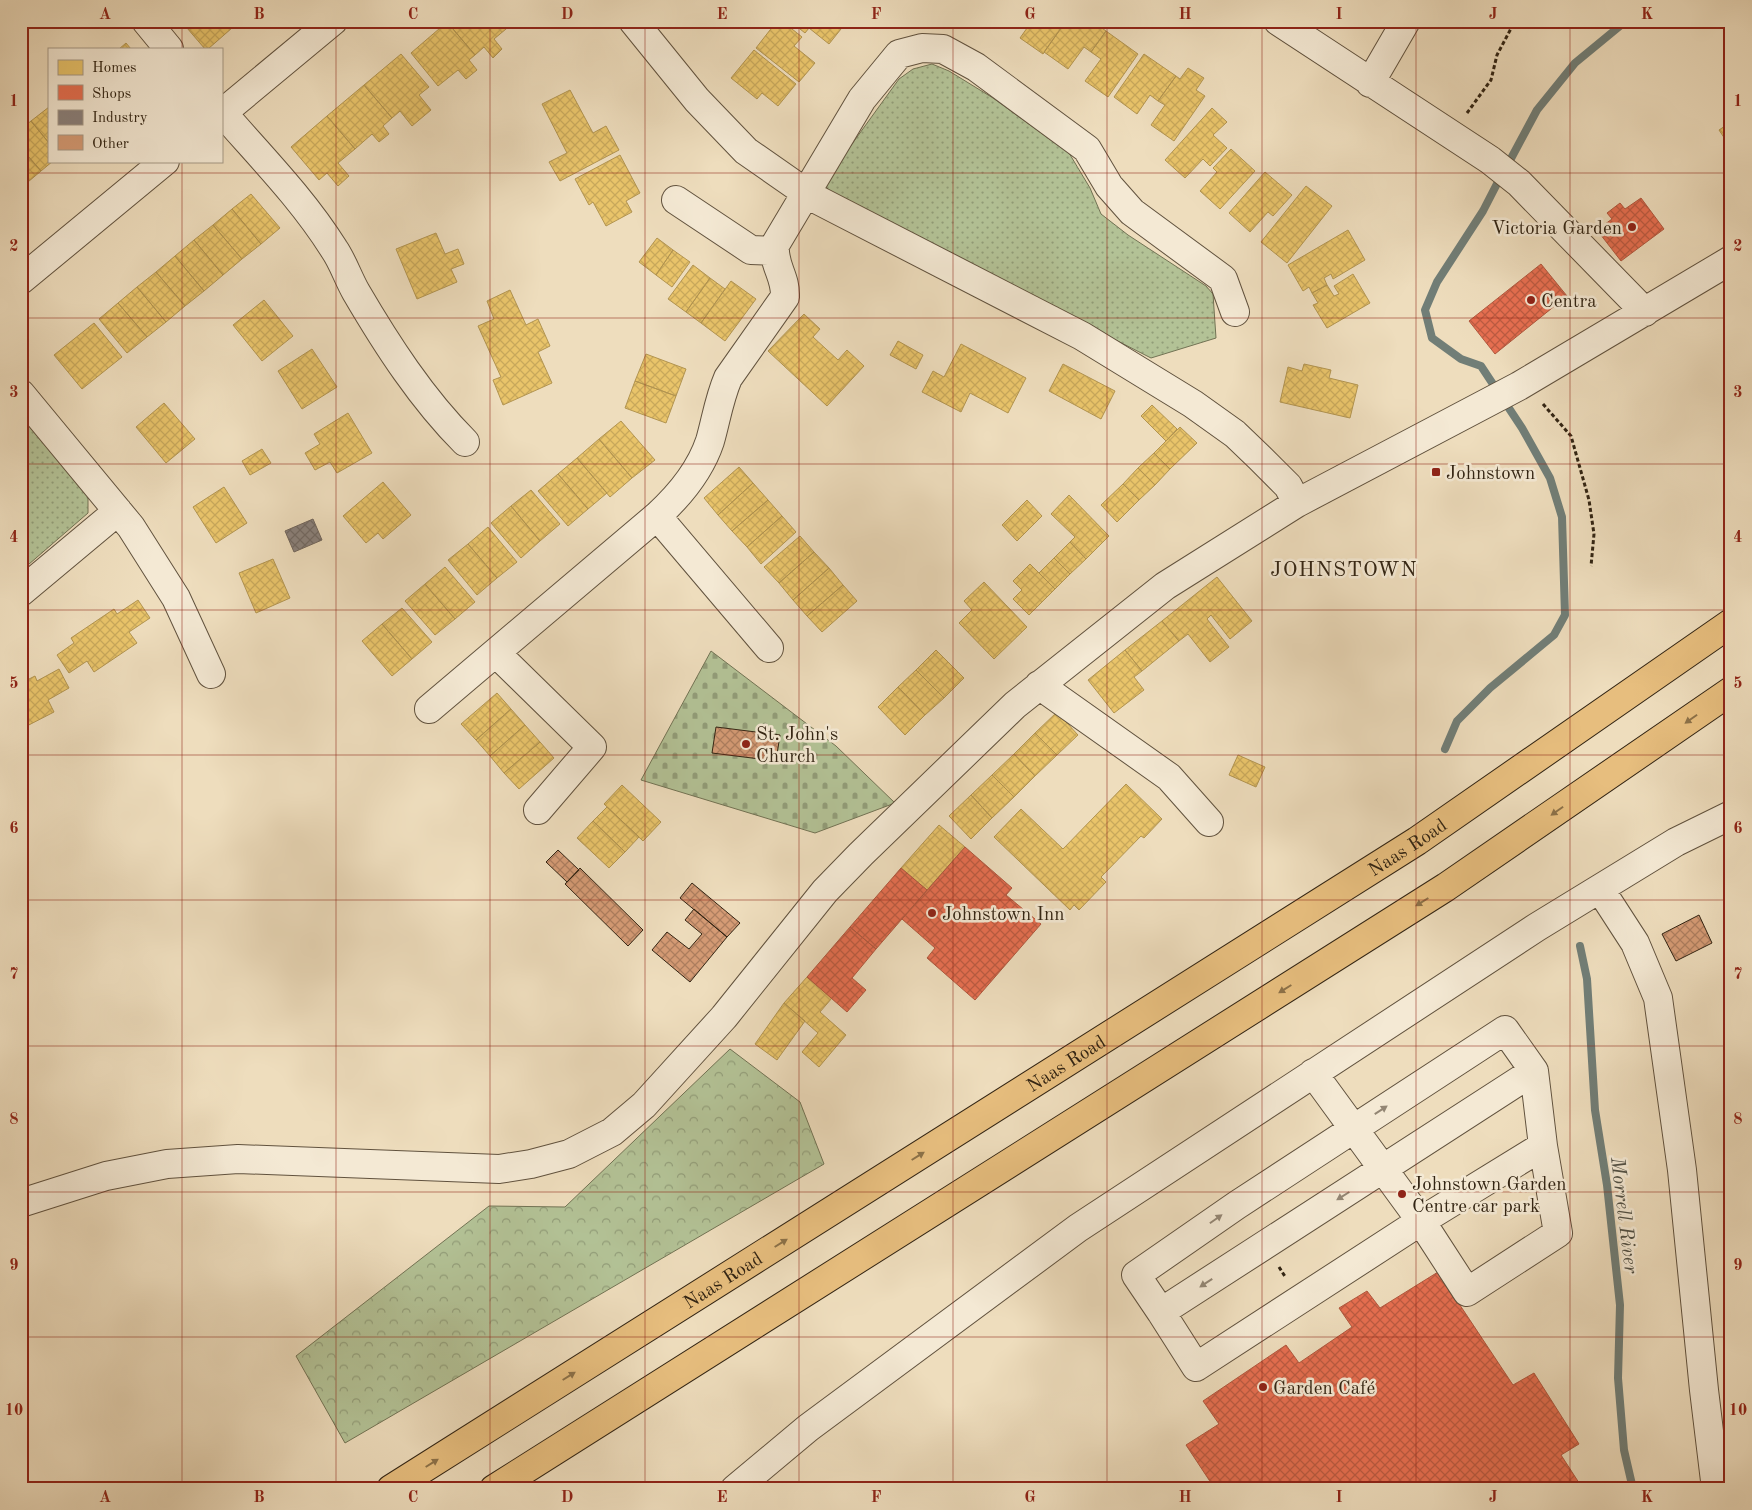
<svg xmlns="http://www.w3.org/2000/svg" width="1752" height="1510" font-family="'Old Standard TT',serif">
<defs>
<pattern id="grass-dots" width="8" height="8" patternUnits="userSpaceOnUse" patternTransform="scale(1.25)"><rect width="8" height="8" fill="#b3c296"/><path d="M2 2h.1M6 6h.1" fill="none" stroke="#929d79" stroke-width="1.8" stroke-linecap="round"/></pattern>
<pattern id="forest-crowns" width="20" height="18" patternUnits="userSpaceOnUse" patternTransform="scale(1.25)"><rect width="20" height="18" fill="#b3c296"/><path d="M2 6a3 3 0 1 1 6 0M12 15a3 3 0 1 1 6 0" fill="none" stroke="#929d79"/></pattern>
<pattern id="cemetery-stones" width="16" height="16" patternUnits="userSpaceOnUse" patternTransform="scale(1.25)"><rect width="16" height="16" fill="#b3c296"/><path d="M2 7V4a2 2 0 0 1 4 0v3zM10 15v-3a2 2 0 0 1 4 0v3z" fill="#929d79"/></pattern>
<pattern id="homes-cross-hatch" width="8" height="8" patternUnits="userSpaceOnUse" patternTransform="scale(1.25)"><rect width="8" height="8" fill="#e9c46a"/><path d="M0 0l8 8M0 8l8-8" fill="none" stroke="#c8a85b"/></pattern>
<pattern id="shops-cross-hatch" width="8" height="8" patternUnits="userSpaceOnUse" patternTransform="scale(1.25)"><rect width="8" height="8" fill="#e76f51"/><path d="M0 0l8 8M0 8l8-8" fill="none" stroke="#bc5b42"/></pattern>
<pattern id="industry-cross-hatch" width="8" height="8" patternUnits="userSpaceOnUse" patternTransform="scale(1.25)"><rect width="8" height="8" fill="#8a817c"/><path d="M0 0l8 8M0 8l8-8" fill="none" stroke="#716964"/></pattern>
<pattern id="building-cross-hatch" width="8" height="8" patternUnits="userSpaceOnUse" patternTransform="scale(1.25)"><rect width="8" height="8" fill="#d59b75"/><path d="M0 0l8 8M0 8l8-8" fill="none" stroke="#ad7e5f"/></pattern>
</defs>
<rect width="100%" height="100%" fill="#eeddbd"/>
<filter id="stains"><feTurbulence type="fractalNoise" baseFrequency=".004" numOctaves="4"/><feColorMatrix values="0 0 0 0 .2 0 0 0 0 .09 0 0 0 0 .02 0 0 0 .5 -.17"/></filter>
<radialGradient id="worn" r=".72"><stop offset=".6" stop-color="#630" stop-opacity="0"/><stop offset="1" stop-color="#630" stop-opacity=".3"/></radialGradient>
<path fill="url(#grass-dots)" stroke="#727354" d="M932,64L949,71L993,98L1069,153L1090,188L1101,214L1128,235L1206,286L1213,294L1216,338L1151,358L837,198L823,184L899,79L913,69Z
M21,416L88,497V513L21,571Z"/>
<path fill="url(#forest-crowns)" stroke="#727354" d="M730,1049L800,1102L824,1164L345,1443L296,1356L489,1206L565,1207Z"/>
<path fill="url(#cemetery-stones)" stroke="#727354" d="M711,651L836,746L895,803L815,833L641,780Z"/>
<path fill="url(#homes-cross-hatch)" stroke="#b29450" d="M21,21H38L25,32L21,26Z
M181,21H240L208,49H205Z
M510,21L512,24L494,39L502,49L493,58L484,47L475,55L447,22Z
M777,21H782L802,37L794,46L815,63L799,82L756,48Z
M790,21H842L845,24L829,44L809,28L805,33Z
M1032,21H1066L1043,54L1020,38Z
M1066,21H1092L1106,31L1091,52L1084,47L1068,69L1044,52Z
M447,22L475,55L469,60L477,70L466,79L458,70L438,86L411,53Z
M1106,31L1138,54L1108,97L1085,81L1101,59L1091,52Z
M126,43L131,49H119Z
M754,50L796,84L778,106L762,93L757,99L731,78Z
M401,54L429,87L419,95L431,110L412,126L400,111L392,118L364,85Z
M1144,54L1176,76L1158,101L1150,95L1137,114L1114,97Z
M1188,68L1204,78L1196,90L1205,96L1174,141L1151,125L1165,105L1158,101L1176,76L1180,79Z
M364,85L392,118L383,126L389,134L379,142L372,134L355,149L327,116Z
M570,90L593,133L606,126L619,150L560,181L549,162L567,153L542,104Z
M49,107V143L31,121Z
M1212,108L1227,122L1213,135L1227,148L1210,166L1203,159L1185,178L1165,160Z
M327,116L355,149L338,163L349,176L338,186L327,173L319,180L291,147Z
M31,121L49,143V161H53L41,171L21,148V129Z
M1731,122V148L1719,130Z
M21,148L41,171L22,187H21Z
M1231,149L1255,171L1220,209L1200,191L1217,172L1213,168Z
M620,155L640,193L626,201L632,212L606,226L593,202L589,205L575,179Z
M1265,172L1292,195L1273,216L1268,212L1250,232L1229,213Z
M1306,186L1332,206L1287,263L1261,242Z
M251,194L280,228L261,244L232,209Z
M232,209L261,244L242,259L213,225Z
M213,225L242,259L223,275L194,240Z
M1348,230L1365,260L1333,279L1331,274L1324,278L1327,285L1312,293L1309,287L1303,291L1288,265Z
M436,233L445,254L458,249L464,264L451,269L457,282L417,299L396,249Z
M657,238L673,250L656,275L639,262Z
M194,240L223,275L204,291L175,256Z
M673,250L690,262L672,287L656,275Z
M175,256L204,291L185,306L156,272Z
M693,265L710,278L686,312L668,299Z
M156,272L185,306L166,322L137,287Z
M1353,274L1370,303L1327,328L1313,305L1318,303L1312,293L1327,285L1334,296L1339,294L1334,286Z
M710,278L725,289L701,323L686,312Z
M731,281L756,299L725,341L701,323Z
M137,287L166,322L147,337L118,303Z
M510,290L526,325L538,319L550,346L538,352L552,383L503,405L493,380L501,377L478,326L494,319L487,301Z
M264,300L293,336L262,361L233,325Z
M118,303L147,337L127,353L99,319Z
M804,314L820,329L813,337L838,360L847,350L864,366L827,406L768,351Z
M94,323L122,357L82,389L54,355Z
M898,341L923,355L916,369L890,355Z
M961,344L1026,378L1008,413L970,393L961,412L922,392L933,371L944,377Z
M312,349L337,387L302,409L278,371Z
M646,354L686,369L676,396L635,381Z
M1063,364L1115,391L1101,419L1049,391Z
M1304,364L1331,370L1329,378L1358,385L1350,418L1280,402L1288,367L1302,371Z
M635,381L676,396L666,423L625,408Z
M164,403L195,439L166,463L136,427Z
M1152,405L1177,429L1166,441L1141,416Z
M348,413L372,453L337,473L330,462L315,470L305,453L320,444L314,434Z
M621,421L655,460L632,478L599,439Z
M1180,427L1197,443L1170,469L1154,453Z
M599,439L632,478L610,497L577,458Z
M262,449L271,463L250,475L242,461Z
M1154,453L1170,469L1155,485L1138,468Z
M577,458L607,493L588,509L558,474Z
M739,467L753,483L718,515L704,498Z
M1138,468L1155,485L1139,500L1123,484Z
M558,474L588,509L568,526L538,491Z
M383,482L411,515L383,539L378,533L366,543L343,516Z
M753,483L768,500L732,531L718,515Z
M1123,484L1139,500L1117,522L1101,505Z
M224,487L247,523L216,543L193,507Z
M531,490L560,524L540,541L511,506Z
M1069,495L1109,536L1086,559L1070,542L1075,537L1051,514Z
M768,500L782,516L747,547L732,531Z
M1027,500L1042,516L1017,541L1002,525Z
M511,506L540,541L521,558L491,523Z
M782,516L796,532L761,564L747,547Z
M488,527L517,562L497,578L468,544Z
M800,536L814,552L779,583L764,567Z
M1070,542L1086,559L1070,574L1054,558Z
M468,544L497,578L477,595L448,560Z
M814,552L829,568L793,600L779,583Z
M1054,558L1070,574L1055,589L1039,573Z
M273,559L290,598L256,613L239,573Z
M1030,564L1055,589L1029,615L1013,599L1022,590L1013,581Z
M445,567L475,602L455,619L425,584Z
M829,568L843,585L807,616L793,600Z
M1217,577L1252,621L1230,639L1211,615L1207,619L1229,647L1210,662L1188,634L1179,641L1162,621Z
M984,582L1027,627L994,659L959,623L972,610L964,601Z
M425,584L455,619L435,635L405,601Z
M843,585L857,601L822,632L807,616Z
M138,600L150,618L129,632L137,643L94,672L87,661L69,673L57,655L74,643L71,638L114,609L117,614Z
M402,608L432,642L412,659L382,624Z
M1162,621L1179,641L1142,671L1125,650Z
M382,624L412,659L392,676L362,641Z
M936,650L964,678L944,698L916,670Z
M1125,650L1142,671L1134,677L1144,690L1114,713L1088,680Z
M59,669L69,688L48,700L54,712L21,729V683L35,676L37,681Z
M916,670L944,698L925,715L898,687Z
M898,687L925,715L905,735L878,707Z
M497,693L511,709L476,740L461,724Z
M511,709L525,725L490,756L476,740Z
M1057,712L1078,735L1057,755L1035,733Z
M525,725L540,742L504,773L490,756Z
M1035,733L1057,755L1035,776L1014,754Z
M540,742L554,758L519,789L504,773Z
M1014,754L1035,776L1014,797L992,775Z
M1238,755L1265,767L1256,787L1229,775Z
M992,775L1014,797L992,818L971,795Z
M1126,784L1162,819L1144,838L1141,836L1101,877L1106,882L1079,910L1074,905L1070,910L994,837L1021,809L1063,849Z
M622,785L661,822L643,841L604,804Z
M971,795L992,818L971,839L949,816Z
M607,807L639,837L625,852L593,821Z
M593,821L625,852L609,868L577,838Z
M939,825L965,847L927,890L901,868Z
M807,977L832,998L820,1012L846,1035L819,1067L802,1052L818,1033L784,1003Z
M784,1003L805,1021L777,1060L755,1044Z"/>
<path fill="url(#shops-cross-hatch)" stroke="#b1583e" d="M1641,198L1664,229L1621,261L1597,230L1612,219L1607,213L1620,203L1625,209Z
M1541,264L1567,296L1495,354L1469,321Z
M965,847L1012,888L1006,895L1041,924L975,1000L927,958L935,948L902,919Z
M901,868L927,890L876,949L850,927Z
M850,927L876,949L852,978L866,990L847,1012L807,977Z
M1438,1272L1513,1385L1534,1373L1579,1444L1561,1455L1583,1489H1215L1186,1445L1219,1424L1203,1401L1286,1345L1299,1363L1352,1327L1339,1308L1367,1291L1380,1308Z"/>
<path fill="url(#industry-cross-hatch)" stroke="#70655c" d="M313,519L322,540L294,552L285,531Z"/>
<g fill="none" stroke-linecap="round" stroke-linejoin="round">
<path stroke="#717e77" stroke-width="8" d="M1507,166L1537,110L1575,63L1626,21
M1445,749L1457,721L1490,688L1554,635L1565,615L1562,517L1550,478L1522,428L1481,366L1461,359L1432,338L1425,310L1437,282L1483,211L1501,176
M1580,946L1587,979L1595,1110L1607,1185L1620,1305L1618,1378L1624,1450L1633,1489"/>
</g>
<path fill="url(#building-cross-hatch)" stroke="#322413" d="M716,727L780,735L776,761L712,753Z
M558,850L579,870L567,882L546,862Z
M580,868L643,930L628,946L565,884Z
M692,883L740,923L727,937L680,898Z
M694,909L727,937L690,982L652,950L667,932L689,949L702,934L685,920Z
M1699,915L1712,943L1676,961L1662,934Z"/>
<g fill="none" stroke-linecap="round" stroke-linejoin="round">
<g stroke="#61523e" stroke-width="30">
<path id="minor" d="M146,21L169,49
M633,21L697,100L746,151L812,197L1082,336L1193,404L1235,434L1260,458L1288,486L1297,503
M1278,21L1490,160L1519,183L1645,312
M1370,83L1406,21
M221,111C260,156 302,198 334,249C343,262 348,278 356,292C387,345 422,399 465,442
M221,114L333,21
M676,200L751,250L774,251
M21,280L165,161
M21,394L131,527L176,598L211,674
M657,516L769,648
M21,592L118,511
M496,653L592,747L538,810
M1039,685L1169,777L1209,822
M429,709L657,516C680,495 700,471 710,441C716,420 719,399 728,378L785,297C786,276 773,266 775,245L862,99L899,54L922,48L943,49L976,67L1087,149L1109,186L1132,212L1223,279L1235,312
M1600,889L1635,943L1658,998L1682,1170L1704,1390L1716,1489
M1534,1071L1505,1030L1237,1205L1136,1275L1161,1312L1534,1071L1543,1146L1421,1221L1467,1292L1558,1233L1543,1146
M21,1203L106,1176L167,1164L238,1159L499,1169L531,1164L569,1154L612,1132L644,1105L724,1017L825,891L861,854L1015,705L1165,586L1297,503L1519,386L1731,260
M1161,1312L1196,1367L1421,1221L1313,1073
M735,1489L808,1428L1078,1228L1537,927L1676,842L1731,815"/>
</g>
<g stroke="#322413" stroke-width="30">
<g id="highway">
<path id="s1" d="M391,1489L1417,841L1731,623"/>
<path d="M494,1489L1446,887L1731,691"/>
</g>
</g>
<path stroke="#322413" stroke-width="3" stroke-dasharray="4 2.5" stroke-linecap="butt" d="M1467,113L1491,80L1497,55L1515,21
M1543,404L1571,436L1589,500L1594,534L1591,566
M1279,1267L1286,1278"/>
<use href="#minor" stroke="#f4e9d4" stroke-width="28"/>
<use href="#highway" stroke="#e7be7e" stroke-width="28"/>
</g>
<defs><path id="oneway-solid" d="M-6-.8H1V-3.2L6.5 0L1 3.2V.8H-6Z" transform="scale(1.25)"/></defs>
<g fill="#8c7148">
<use href="#oneway-solid" transform="translate(1691 719) rotate(145)"/>
<use href="#oneway-solid" transform="translate(1557 811) rotate(145)"/>
<use href="#oneway-solid" transform="translate(1422 902) rotate(148)"/>
<use href="#oneway-solid" transform="translate(1285 989) rotate(148)"/>
<use href="#oneway-solid" transform="translate(918 1156) rotate(-32)"/>
<use href="#oneway-solid" transform="translate(781 1243) rotate(-32)"/>
<use href="#oneway-solid" transform="translate(569 1376) rotate(-32)"/>
<use href="#oneway-solid" transform="translate(432 1463) rotate(-32)"/>
</g>
<g fill="#938674">
<use href="#oneway-solid" transform="translate(1381 1110) rotate(-33)"/>
<use href="#oneway-solid" transform="translate(1343 1196) rotate(148)"/>
<use href="#oneway-solid" transform="translate(1216 1219) rotate(-35)"/>
<use href="#oneway-solid" transform="translate(1206 1283) rotate(147)"/>
</g>
<path fill="none" stroke="#8f2418" stroke-width="1" stroke-opacity="0.55" d="M182,21V49M336,21V1489M490,21V1489M645,21V1489M799,21V1489M953,21V1489M1107,21V1489M1262,21V1489M1416,21V1489M1570,21V1489M182,161V1489M21,173H1731M21,318H1731M21,464H1731M21,610H1731M21,755H1731M21,900H1731M21,1046H1731M21,1192H1731M21,1337H1731"/>
<g fill="#8f2418" stroke="#f4e9d4" stroke-width="2">
<circle cx="1632" cy="227" r="5"/>
<circle cx="1531" cy="300" r="5"/>
<rect x="1431" y="467" width="10" height="10" rx="2.5"/>
<circle cx="746" cy="744" r="5"/>
<circle cx="932" cy="913" r="5"/>
<circle cx="1402" cy="1194" r="5"/>
<circle cx="1263" cy="1387" r="5"/>
</g>
<g text-anchor="middle" stroke-width="5" stroke-linejoin="round" paint-order="stroke">
<g font-size="19" fill="#322413" stroke="#f4e9d4" text-anchor="start">
<text x="1622" y="234" text-anchor="end">Victoria Garden</text>
<text x="1541" y="307">Centra</text>
<text x="1446" y="479">Johnstown</text>
<text x="756" y="740">St. John's<tspan x="756" dy="22">Church</tspan></text>
<text x="942" y="920">Johnstown Inn</text>
<text x="1412" y="1190">Johnstown Garden<tspan x="1412" dy="22">Centre car park</tspan></text>
<text x="1273" y="1394">Garden Café</text>
</g>
<g font-size="19" fill="#322413" stroke="#f4e9d4">
<text dy="7" stroke="none"><textPath href="#s1" startOffset="1202">Naas Road</textPath></text>
<text dy="7" stroke="none"><textPath href="#s1" startOffset="798">Naas Road</textPath></text>
<text dy="7" stroke="none"><textPath href="#s1" startOffset="392">Naas Road</textPath></text>
</g>
<g font-size="20" font-style="italic" fill="#525145" stroke="#f4e9d4">
<text transform="translate(1625 1215) rotate(83)" y="7">Morrell River</text>
</g>
<g font-size="21" letter-spacing="1" fill="#322413" stroke="#f4e9d4">
<text x="1344" y="576">JOHNSTOWN</text>
</g>
</g>
<rect width="1752" height="1510" fill="none" stroke="#eeddbd" stroke-width="55"/>
<rect x="48" y="48" width="175" height="115" fill="#f4e9d4" stroke="#a69a87"/>
<rect x="58" y="60" width="25" height="15" fill="#e9c46a" stroke="#a69a87"/>
<text x="92" y="72" font-size="15" fill="#322413">Homes</text>
<rect x="58" y="85" width="25" height="15" fill="#e76f51" stroke="#a69a87"/>
<text x="92" y="98" font-size="15" fill="#322413">Shops</text>
<rect x="58" y="110" width="25" height="15" fill="#8a817c" stroke="#a69a87"/>
<text x="92" y="122" font-size="15" fill="#322413">Industry</text>
<rect x="58" y="135" width="25" height="15" fill="#d59b75" stroke="#a69a87"/>
<text x="92" y="148" font-size="15" fill="#322413">Other</text>
<rect x="28" y="28" width="1696" height="1454" fill="none" stroke="#8f2418" stroke-width="2"/>
<g font-size="16" text-anchor="middle" font-weight="bold" fill="#8f2418">
<text x="105" y="19">A</text>
<text x="259" y="19">B</text>
<text x="413" y="19">C</text>
<text x="567" y="19">D</text>
<text x="722" y="19">E</text>
<text x="876" y="19">F</text>
<text x="1030" y="19">G</text>
<text x="1185" y="19">H</text>
<text x="1339" y="19">I</text>
<text x="1493" y="19">J</text>
<text x="1647" y="19">K</text>
<text x="14" y="106">1</text>
<text x="1738" y="106">1</text>
<text x="14" y="251">2</text>
<text x="1738" y="251">2</text>
<text x="14" y="397">3</text>
<text x="1738" y="397">3</text>
<text x="14" y="542">4</text>
<text x="1738" y="542">4</text>
<text x="14" y="688">5</text>
<text x="1738" y="688">5</text>
<text x="14" y="833">6</text>
<text x="1738" y="833">6</text>
<text x="14" y="979">7</text>
<text x="1738" y="979">7</text>
<text x="14" y="1124">8</text>
<text x="1738" y="1124">8</text>
<text x="14" y="1270">9</text>
<text x="1738" y="1270">9</text>
<text x="14" y="1415">10</text>
<text x="1738" y="1415">10</text>
<text x="105" y="1502">A</text>
<text x="259" y="1502">B</text>
<text x="413" y="1502">C</text>
<text x="567" y="1502">D</text>
<text x="722" y="1502">E</text>
<text x="876" y="1502">F</text>
<text x="1030" y="1502">G</text>
<text x="1185" y="1502">H</text>
<text x="1339" y="1502">I</text>
<text x="1493" y="1502">J</text>
<text x="1647" y="1502">K</text>
</g>
<rect width="100%" height="100%" filter="url(#stains)"/>
<rect width="100%" height="100%" fill="url(#worn)"/>
</svg>
